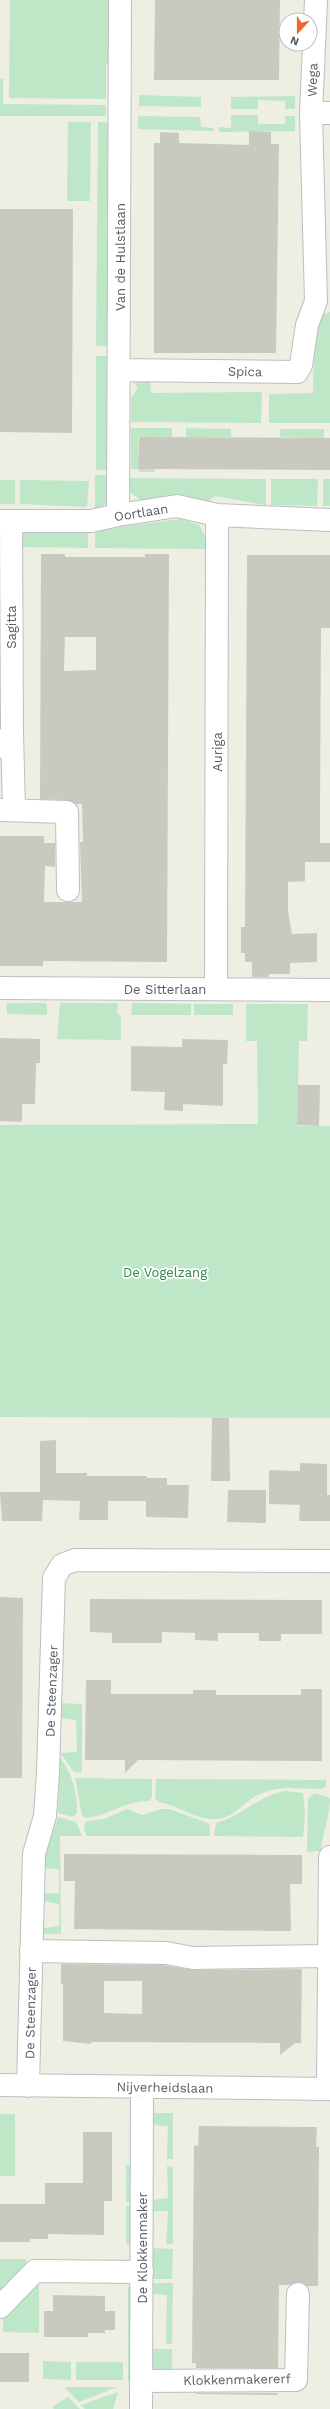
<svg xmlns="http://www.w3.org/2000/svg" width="330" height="2409" font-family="'Work Sans',sans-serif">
<rect width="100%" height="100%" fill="#eeeee2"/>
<path fill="#bee7c8" d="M10,0H112V63L106,64V99L9,98Z
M3,78V104L106,105V116H0V79Z
M139,95L201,97V107L139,106Z
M295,96V109H285V101L258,100V109H231V97Z
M231,115H258V124H285V116H295V131L219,132V127L231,128Z
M138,116L200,117L201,127L214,128V131L138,129Z
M68,122H91L90,201H67Z
M98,122L112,123L110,346H96Z
M330,312V423H269V394L313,393L314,330L322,315Z
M96,356H110L109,470H96Z
M150,379L151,393L262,392L261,423L131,422V398L138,388L134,383Z
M131,428H172V437H138V469H154V472H139L138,469H131Z
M186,428L231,429V437H186Z
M280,429H324V438L280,437Z
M95,475H109C109,491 111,505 95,512Z
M124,478L266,479V505L215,496L207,502L142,501L128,491Z
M271,479H318L317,506L271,505Z
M323,479H330V506H323Z
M0,480H15V504H0Z
M20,480L89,481L87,507L20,504Z
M181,519L199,525L206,538L207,549L95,548V530Z
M88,530V548L22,547L23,531Z
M7,1003H44L47,1004V1015L7,1014Z
M60,1003H118L117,1014L121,1015V1040L57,1039Z
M132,1003L191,1004V1015H131Z
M194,1004H233V1015H194Z
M246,1004H308L307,1041H299L297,1126H330V1418L0,1417V1125L258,1124L257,1041H246Z
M60,1703L82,1704V1772H74L60,1753L75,1752L77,1750L76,1720L60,1718Z
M60,1758C73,1774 77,1793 77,1813L72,1817L58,1813Z
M75,1778L152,1779V1797L149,1801C125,1800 109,1816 86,1818L82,1815Z
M156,1779L326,1780V1786L322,1789C298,1789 278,1784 256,1796C243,1803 233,1818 217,1819C197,1821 178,1805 159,1802L155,1798Z
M285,1791L303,1793L305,1815L303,1837L214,1836L216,1823C242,1816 258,1796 285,1791Z
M314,1793L330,1798C330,1817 322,1833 321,1851L307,1852L308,1799Z
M127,1809L142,1815L161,1809H169L208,1823L210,1825V1836H86L84,1826L87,1821L104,1819Z
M58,1817L76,1822L82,1836H60L61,1934H41L44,1928L59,1926V1904L42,1901L44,1894L59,1893V1869L43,1868L42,1865Z
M152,2113H173V2159H167L168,2126L151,2125Z
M0,2114H15V2176H0Z
M126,2165H134L133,2203L126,2202Z
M167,2166L173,2167V2244H166L168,2211H151L152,2200L168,2198Z
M126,2206H133V2245L126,2244Z
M148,2248L173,2249L172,2279H148Z
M0,2259H26L27,2267L0,2295Z
M39,2278V2333L3,2332V2315Z
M148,2283H173L172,2344L166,2343L167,2295L149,2294Z
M128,2287H132V2382H128Z
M148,2349H172V2370H147Z
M43,2361L71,2362V2380L43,2379Z
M76,2362H123V2380H76Z
M64,2387H117L79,2402Z
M118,2392L113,2409H85L81,2405Z
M68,2397L80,2409H54L52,2407Z"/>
<path fill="#c9c9bf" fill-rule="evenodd" d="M155,0H280L279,80H154Z
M249,131L271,132V144H279L276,353H154V143H160V132L179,133V143L249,145Z
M0,209H73L72,433L0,432Z
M139,437L330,438V470L138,469Z
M41,554H65V557H145V554H169L167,962L43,961V966H0V836H44V843H55V867L45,866L44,902H82L80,842H83L82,804H76L67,800L40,799ZM65,637H96V670L64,671Z
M247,555H330V628H321L320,813V843H330V862H305V881L288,882V911L292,934L317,933V962L290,963V974H269V977H252V962H245V953H241V927H245Z
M0,1038L40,1039V1063H36L35,1104H22V1122L0,1121Z
M182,1039L228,1040L227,1064H223V1106L183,1104V1111L164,1110L165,1092L131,1091V1046L182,1047Z
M298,1085H320L319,1126L297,1125Z
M212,1418H229L230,1481H211Z
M56,1440V1473H87V1476H147V1478H167V1485H189L188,1518L146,1517V1501H108V1520H79L80,1501L43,1500L42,1521H2L0,1492H40V1441Z
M300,1463L327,1464V1495H330V1521H299L300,1505L269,1504V1470L300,1471Z
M228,1490H266V1523L227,1522Z
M0,1597L23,1598L22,1778H0Z
M90,1599L322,1600V1634H281V1641H259V1633H218V1641L195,1640V1633L162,1632V1643H112V1633L90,1632Z
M86,1680H111V1694H193V1690H216V1695H301V1689H322V1761L138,1760L125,1773V1760H85Z
M64,1854L302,1855V1884H290L291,1931L74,1929L75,1881H64Z
M61,1964L163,1965L193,1970L302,1969L301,2043H295L280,2055V2043L91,2042V2044L63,2041V1984H61ZM104,1981H142V2014L104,2013Z
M199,2126L317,2127L316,2147H319L318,2286H307L298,2282L289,2285H279L278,2368H196V2363H192L194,2145L198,2146Z
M83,2132H112V2201H104V2235L48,2234V2239H30V2242H0V2204H45V2183H83Z
M53,2295L105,2296V2311H115V2330H105V2333H88V2337H44V2311H53Z
M0,2353H29V2382H0Z
M196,2393H278V2395L196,2394Z"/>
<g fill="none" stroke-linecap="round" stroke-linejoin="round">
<g stroke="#bdbec4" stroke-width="24">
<path id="minor" d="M311,113H330
M119,370L297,372L301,365L307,325L316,301L311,113L316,0
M118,515L120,0
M0,521H91L118,515L177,506L217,515L330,520
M12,733L14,810
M0,747L12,733L11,522
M0,810L67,812L68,890
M0,988L330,990
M216,989L217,515
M31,1951L166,1953L193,1958L329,1956
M0,2085L330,2089
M28,2086L34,1854L45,1816L48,1772L54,1578L62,1565L75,1560L330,1561
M328,2089L330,1857
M0,2307L35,2271L142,2272
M142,2381L296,2380L298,2294
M141,2409L142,2087"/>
</g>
<use href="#minor" stroke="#fff" stroke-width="22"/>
</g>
<g text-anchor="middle" stroke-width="3.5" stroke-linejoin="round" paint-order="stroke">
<g font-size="13" fill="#5b5c64" stroke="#fff">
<text transform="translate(312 80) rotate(-88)" y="5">Wega</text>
<text transform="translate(120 257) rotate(-90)" y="5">Van de Hulstlaan</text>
<text transform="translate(245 371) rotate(1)" y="5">Spica</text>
<text transform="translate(141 512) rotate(-9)" y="5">Oortlaan</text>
<text transform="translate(11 627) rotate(-90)" y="5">Sagitta</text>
<text transform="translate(217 752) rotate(-90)" y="5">Auriga</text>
<text x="165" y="994">De Sitterlaan</text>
<text transform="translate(51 1691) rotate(-88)" y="5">De Steenzager</text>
<text transform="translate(30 2013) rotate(-89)" y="5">De Steenzager</text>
<text transform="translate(165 2087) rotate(1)" y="5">Nijverheidslaan</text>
<text transform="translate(142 2248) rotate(-90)" y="5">De Klokkenmaker</text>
<text transform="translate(237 2379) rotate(-1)" y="5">Klokkenmakererf</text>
</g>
<g font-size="13" fill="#31844a" stroke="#fff">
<text x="165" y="1277">De Vogelzang</text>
</g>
</g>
<g transform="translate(298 32) rotate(201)"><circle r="19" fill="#ffffff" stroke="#bdbec1"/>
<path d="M0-3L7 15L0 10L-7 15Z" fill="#ef6827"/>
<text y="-6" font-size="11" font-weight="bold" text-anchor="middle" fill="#5b5c64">N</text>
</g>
</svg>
